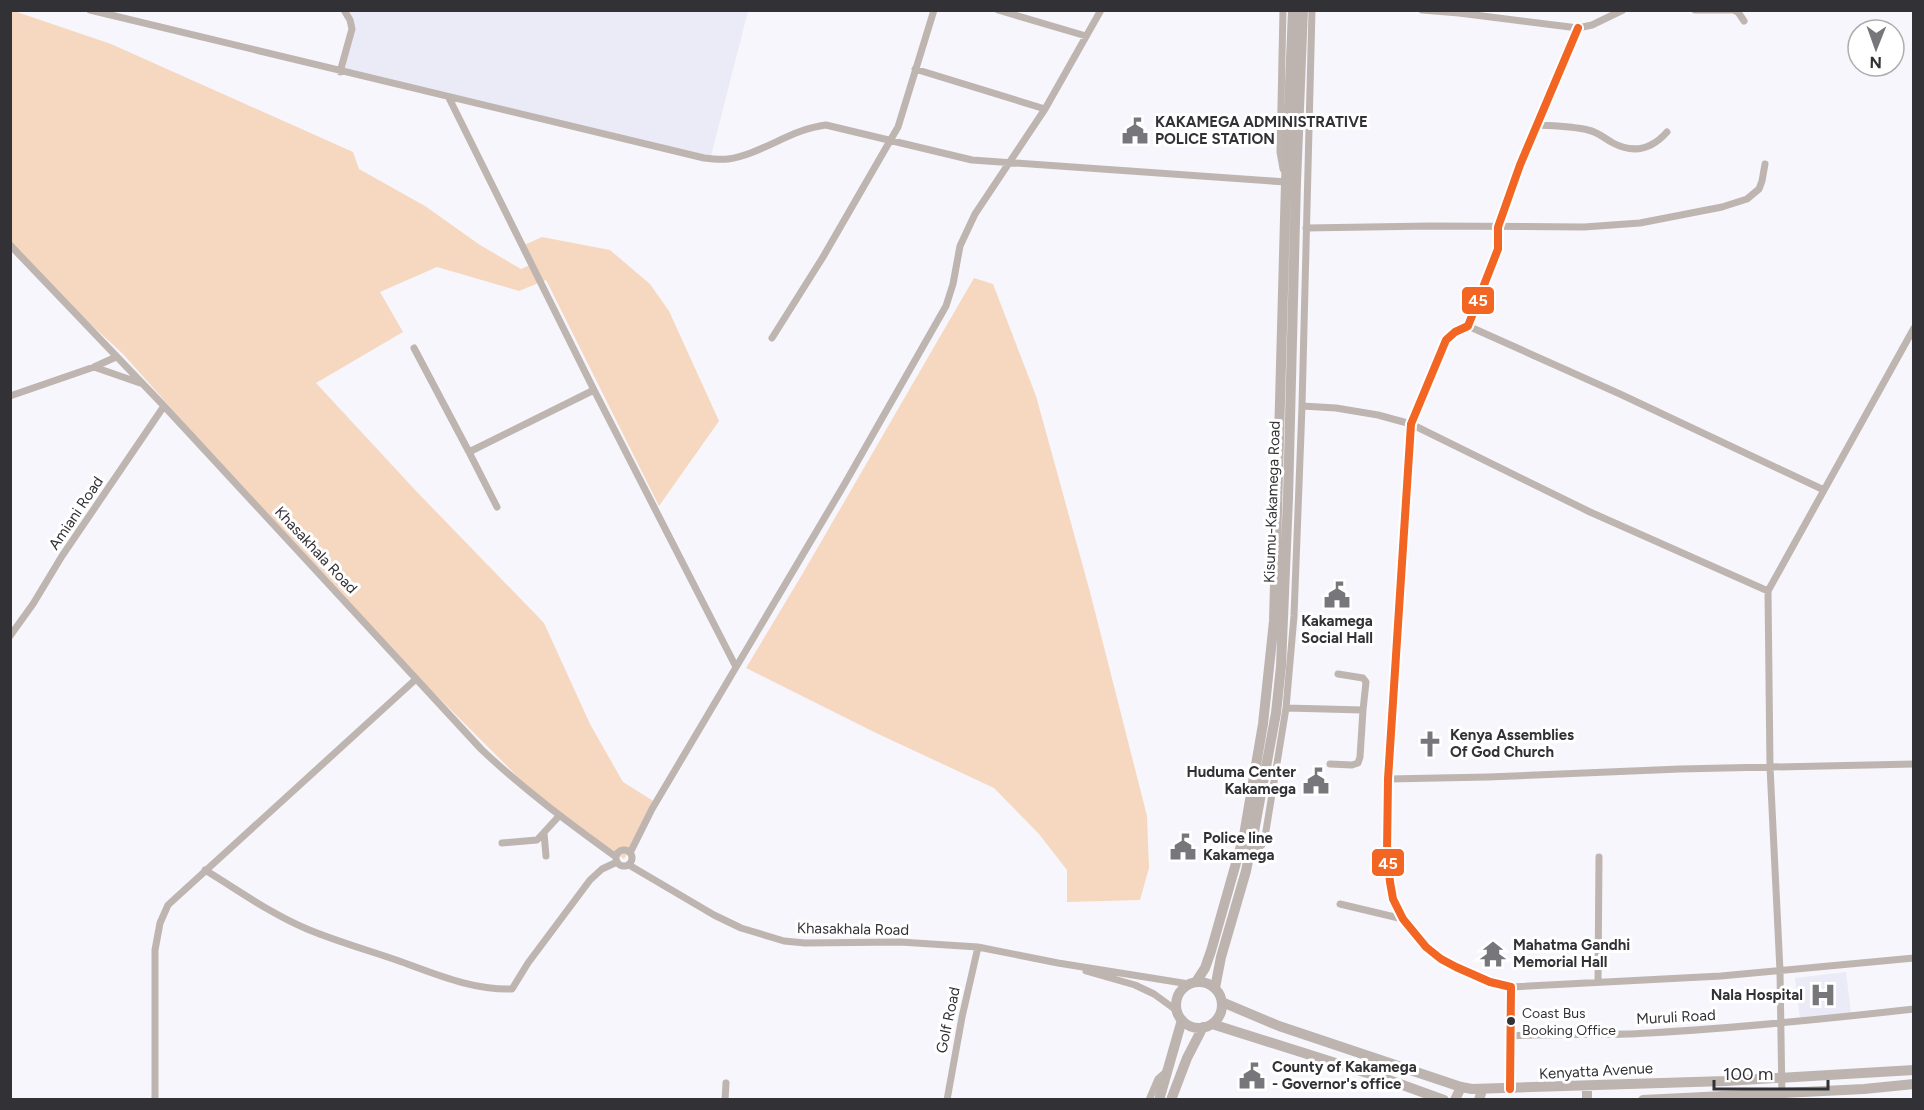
<svg xmlns="http://www.w3.org/2000/svg" width="1924" height="1110" font-family="Figtree,sans-serif">
<rect width="100%" height="100%" fill="#f7f6fc"/>
<path fill="#ebeaf7" d="M345,11H748L710,160L341,72L352,29Z
M1846,972L1851,1013L1800,1019L1795,978Z"/>
<path fill="#f6d8c0" d="M11,10L111,44L353,152L359,169L425,206L480,245L521,269L532,264L522,246L542,237L610,250L650,284L669,311L719,421L659,506L546,280L519,291L437,267L380,292L403,332L316,383L417,492L544,623L590,724L623,782L658,804L624,859L554,809L519,778L417,676L273,523L123,354L59,295L11,244Z
M974,278L993,284L1036,396L1090,592L1147,816L1149,868L1140,900L1067,902V870L1039,834L994,788L874,732L746,668L803,573Z"/>
<g fill="none" stroke-linecap="round" stroke-linejoin="round">
<path stroke="#beb5b0" stroke-width="7" d="M90,10L704,158C712,159 720,160 728,159C762,154 791,129 826,125L972,160L1286,182V180
M998,10L1086,36
M1422,10L1459,13L1578,28L1592,25L1623,10
M1695,10H1730
M1733,10L1738,12L1744,21
M915,69L1045,109
M340,72L352,29L350,20L344,10
M449,98L594,390L736,667
M1537,125C1554,126 1572,126 1588,130C1598,132 1604,138 1613,143C1634,154 1652,149 1667,132
M1283,169L1280,152L1283,10
M1306,228L1430,226L1584,227L1640,223L1722,207L1747,199L1759,189L1762,181L1765,164
M10,245L164,406L481,749C523,789 569,823 616,857
M1468,326L1620,394L1824,490
M772,338L823,257L898,127L934,10
M414,348L469,452L594,390
M94,367L140,383
M10,396L94,367L116,357
M1302,406L1336,408L1378,415L1411,424L1590,512L1768,591
M469,452L497,507
M10,636L33,604L62,556L164,406
M1338,674L1363,678L1366,682L1363,710
M1286,708L1363,710L1360,757L1358,763L1352,765L1330,764
M1388,779L1488,777L1680,769L1914,764
M544,833L546,856
M502,843L537,840L559,816
M616 858a8 8 0 1 1 16 0a8 8 0 1 1-16 0Z
M630,853L652,809L844,485L946,306L953,284L960,246L975,214L1045,109L1101,10
M1250,854L1262,845L1265,837L1286,708L1294,616L1302,406L1312,10
M629,865L714,915L741,928L784,941L805,943L900,942L978,947L1058,963L1189,984
M205,870C238,890 271,914 307,929C338,942 371,951 402,962C438,975 473,990 512,989L528,963L590,880L602,869L617,862
M1340,904L1403,919
M1086,971L1135,985L1154,994L1176,1010
M1598,981L1599,857
M1511,987L1721,976L1914,958
M1512,1036C1557,1033 1603,1036 1649,1033C1738,1028 1825,1019 1914,1009
M1510,1089L1511,987L1490,982L1456,967L1441,959L1426,947L1403,919L1393,899L1390,882L1387,852L1388,779L1411,424L1446,340L1455,332L1468,326L1498,249V227L1520,165L1578,28
M155,1100V950L160,923L168,905L416,679
M725,1100L726,1083
M947,1100L962,1017L978,947
M1149,1100L1158,1079L1166,1072
M1782,1100L1780,971L1770,767L1768,591L1914,328"/>
<path stroke="#bfb6b1" stroke-width="10" d="M1455,1100L1461,1087
M1479,1100L1482,1090"/>
<path stroke="#bdb4b0" stroke-width="10" d="M1196,982L1205,968L1211,951L1244,835L1263,724L1274,621L1286,182L1293,10
M1176 1005a23 23 0 1 1 46 0a23 23 0 1 1-46 0Z
M1215,988L1221,957L1246,871L1253,837L1276,713L1281,666L1288,498L1296,182L1303,10
M1222,1002L1279,1026L1461,1087L1472,1089L1726,1081L1914,1070
M1212,1024L1386,1079L1444,1100
M1587,1087V1100
M1159,1100L1182,1020
M1171,1100L1187,1058L1203,1027
M1643,1100L1864,1089L1914,1084"/>
<g stroke="#fff" stroke-width="12">
<path id="bus-1" d="M1510,1089L1511,987L1490,982L1456,967L1441,959L1426,947L1403,919L1393,899L1390,882L1387,852L1388,779L1411,424L1446,340L1455,332L1468,326L1498,249V227L1520,165L1578,28"/>
</g>
<use href="#bus-1" stroke="#f26522" stroke-width="8"/>
</g>
<defs>
<g id="civic-bare" transform="scale(2.07)"><path d="M-.6-6.5H3V-4.5H.6V-3L4-1V1h2V6H-6V1h2V-1L-.6-3ZM-1.2 2.5V6h2.4V2.5Z" fill="#77777b" stroke="#fff" stroke-width="2.5" paint-order="stroke"/></g>
<g id="church-bare" transform="scale(2.07)"><path d="M-1.2-6h2.4v3.5h3.3v2.4h-3.3V6h-2.4V-.1h-3.3v-2.4h3.3Z" fill="#77777b" stroke="#fff" stroke-width="2.5" paint-order="stroke"/></g>
<g id="temple-bare" transform="scale(2.07)"><path d="M0-6L5-2H3V0L6.5 2.5H4V6H1.5V3h-3V6H-4V2.5H-6.5L-3 0V-2H-5Z" fill="#77777b" stroke="#fff" stroke-width="2.5" paint-order="stroke"/></g>
<g id="hospital-bare" transform="scale(2.07)"><path d="M-5-5h3v3.5h4V-5h3V5h-3V1.5h-4V5h-3Z" fill="#77777b" stroke="#fff" stroke-width="2.5" paint-order="stroke"/></g>
</defs>
<g fill-rule="evenodd">
<use href="#civic-bare" x="1135" y="131"/>
<use href="#civic-bare" x="1337" y="595"/>
<use href="#church-bare" x="1430" y="744"/>
<use href="#civic-bare" x="1316" y="781"/>
<use href="#civic-bare" x="1183" y="847"/>
<use href="#temple-bare" x="1493" y="954"/>
<use href="#hospital-bare" x="1823" y="995"/>
<use href="#civic-bare" x="1252" y="1076"/>
</g>
<circle fill="#323236" stroke="#fff" stroke-width="2" cx="1511" cy="1021" r="5"/>
<g text-anchor="middle" stroke-width="6" stroke-linejoin="round" paint-order="stroke">
<g font-size="14" fill="#323236" stroke="#fff" text-anchor="start">
<text x="1522" y="1018">Coast Bus<tspan x="1522" dy="17">Booking Office</tspan></text>
</g>
<g font-size="15" font-weight="bold" fill="#323236" stroke="#fff" text-anchor="start">
<text x="1155" y="127">KAKAMEGA ADMINISTRATIVE<tspan x="1155" dy="17">POLICE STATION</tspan></text>
<text x="1337" y="626" text-anchor="middle">Kakamega<tspan x="1337" dy="17">Social Hall</tspan></text>
<text x="1450" y="740">Kenya Assemblies<tspan x="1450" dy="17">Of God Church</tspan></text>
<text x="1296" y="777" text-anchor="end">Huduma Center<tspan x="1296" dy="17">Kakamega</tspan></text>
<text x="1203" y="843">Police line<tspan x="1203" dy="17">Kakamega</tspan></text>
<text x="1513" y="950">Mahatma Gandhi<tspan x="1513" dy="17">Memorial Hall</tspan></text>
<text x="1803" y="1000" text-anchor="end">Nala Hospital</text>
<text x="1272" y="1072">County of Kakamega<tspan x="1272" dy="17">- Governor's office</tspan></text>
</g>
<g font-size="15" fill="#323236" stroke="#fff">
<text transform="translate(1272 502) rotate(-88)" y="5">Kisumu-Kakamega Road</text>
<text transform="translate(76 513) rotate(-56)" y="5">Amiani Road</text>
<text transform="translate(316 550) rotate(47)" y="5">Khasakhala Road</text>
<text transform="translate(853 929) rotate(1)" y="5">Khasakhala Road</text>
<text transform="translate(1676 1017) rotate(-3)" y="5">Muruli Road</text>
<text transform="translate(948 1020) rotate(-78)" y="5">Golf Road</text>
<text transform="translate(1596 1071) rotate(-3)" y="5">Kenyatta Avenue</text>
</g>
</g>
<g stroke="#fff" stroke-width="2">
<rect x="1461" y="286" width="34" height="29" rx="6" fill="#f26522"/>
<rect x="1371" y="848" width="34" height="29" rx="6" fill="#f26522"/>
</g>
<g font-size="16" text-anchor="middle" font-weight="bold" fill="#fff">
<text x="1478" y="306">45</text>
<text x="1388" y="869">45</text>
</g>
<rect width="1924" height="1110" fill="none" stroke="#323236" stroke-width="24"/>
<g transform="translate(1876 48) rotate(181)"><circle r="28" fill="#ffffff" stroke="#adadaf" stroke-width="1.5"/>
<path d="M0-4.5L10 22L0 15L-10 22Z" fill="#77777b"/>
<text y="-9" font-size="16" font-weight="bold" text-anchor="middle" fill="#323236">N</text>
</g>
<path d="M1714 1080v9h114v-9" fill="none" stroke="#323236" stroke-width="3"/>
<text x="1723" y="1080" font-size="18" fill="#323236" stroke="#ffffff" stroke-width="4.5" paint-order="stroke">100 m</text>
</svg>
